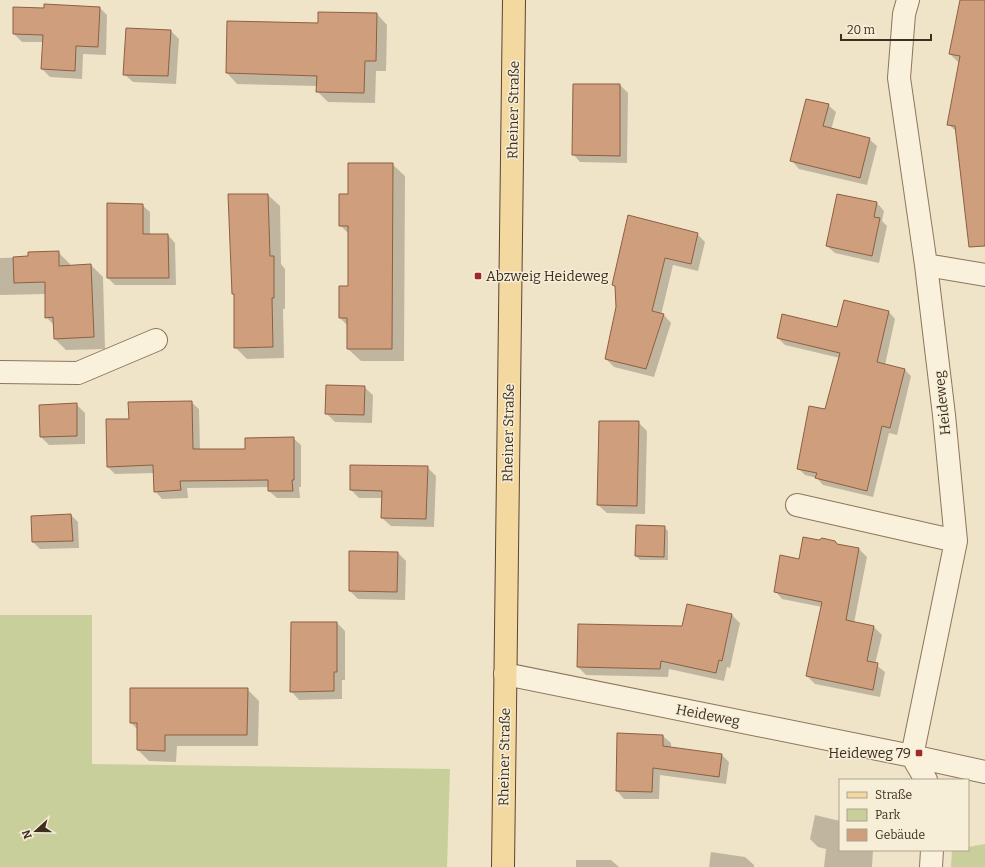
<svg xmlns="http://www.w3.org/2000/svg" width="985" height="867" font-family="Bitter,serif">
<rect width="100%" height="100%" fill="#f0e4c8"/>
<path fill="#c9cf9b" d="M0,615H92V764L450,769L447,867H0Z
M985,844V867H951L952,850H968V847Z"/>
<path fill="#0003" d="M961,0H985V221L957,132L948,124L960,62H958L950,54Z
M100,8L107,15L106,55L83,54L82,79L50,77L42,69L43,42H22L14,34L45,9Z
M377,14L387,25L386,71H376L375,103L328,102L318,92V86L237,84L227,73L319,24Z
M170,30L179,39L176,84L133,82L124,74Z
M620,85L628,93L627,163L580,162L573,154Z
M828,105L836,112L831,130L869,139L877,146L867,185L799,169L792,161Z
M392,164L405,176L404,361H361L348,349V326L340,318L349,287V234L340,225L349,195Z
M229,195H268L280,206L281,264L285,269V309H283L284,358L247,359L235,347V295L233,293Z
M877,203L884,211L882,221L887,226L879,263L835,253L827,246Z
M142,205L150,212V235H168L175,243L176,285H115L108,278Z
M697,234L705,242L698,271L673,265L661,315H664L671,323L654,377L614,367L606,359L617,307L616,288L613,285Z
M58,252L70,264V266L91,265L103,277L105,349L66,350L55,339L54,325L46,317V294L0,295V258L29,257Z
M889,312L895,319L885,365L904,369L911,376L897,435L889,433L873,497L823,485L817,478L805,475L798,468L826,411L840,358L785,345L778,338L838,328Z
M364,387L373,395L372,423L335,422L326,413Z
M191,402L199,409L200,450H246L293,438L301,445V487H299L300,498H277L269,491V487L187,488L188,498L162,499L155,491L154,473L115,474L108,467L130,420Z
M76,404L85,413V444L49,445L41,437Z
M638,422L647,431L645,514L607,513L598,505Z
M427,467L436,476L434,527L391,526L382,518L383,498H359L351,490Z
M71,515L78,522L79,548L40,549L33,542L32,517Z
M664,527L668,531V560H640L636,556Z
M838,545L859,549L867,557L854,623L874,627L882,635L875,664L885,672L880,697L815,684L807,676L822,607L782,599L775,591L800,560Z
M398,553L406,561L405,600L358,599L350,591Z
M731,614L740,623L730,668L727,667L724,681L669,669L668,677L586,675L578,667L683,627Z
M337,623L345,631V680H342V699L299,700L291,691Z
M247,689L259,701L258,746H177L176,762L149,761L138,750V730L131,723Z
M618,734L663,736L671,743V748L722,755L729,762L726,784L660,775L659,799H624L617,791Z
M815,815L840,821V850H873L872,867H824L826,849L818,847L810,839Z
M711,852L745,857L754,865V867H709Z
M576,860H611L619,867H576Z"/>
<path fill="#cf9f7d" stroke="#8d5f41" d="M960,0H985V246L969,247L955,126L947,125L960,56L949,54Z
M44,4L100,7L98,47L76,46L75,71L41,69L43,35L13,34V7L44,8Z
M318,12L377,13L376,61H365L364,93L316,92L317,76L226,73L227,21L318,23Z
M126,28L171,30L168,76L123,75Z
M573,84H620V156L572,155Z
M806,99L829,104L823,126L870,138L860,178L790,161Z
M348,163H393L392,349H347V318H339V286H348V226H339V194H348Z
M228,194H268L270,256H274V298H272L273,347L234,348V294H232Z
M837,194L877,202L874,217L880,218L872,256L826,246Z
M107,203L143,204V234H168L169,278H107Z
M628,215L698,233L691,264L665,258L652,311L664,314L646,369L605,359L616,307L615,286L612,285Z
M59,251V266L91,264L94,337L54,339L53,317L45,318V282L14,283L13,257L28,256V252Z
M844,300L889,311L877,362L905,369L890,428L882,426L867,491L815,478L817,473L797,469L809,406L825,409L840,353L777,338L782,314L837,327Z
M326,385L365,386L364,415L325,414Z
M192,401L193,449H245V438L294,437V480H292L293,491H268V480L180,481L181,490L154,492L153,465L107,467L106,419H129L128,402Z
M77,403V436L40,437L39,405Z
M599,421H639L637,506L597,505Z
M350,465L428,466L426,519L381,518L382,491L350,490Z
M71,514L73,541L32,542L31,516Z
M636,525L665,526L664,557L635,556Z
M803,537L819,540L822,538L835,541L837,544L859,548L846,620L874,626L867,661L878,663L873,690L806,676L822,602L774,592L780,555L799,559Z
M349,551L398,552L397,592L349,591Z
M687,604L732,614L722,661L719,660L716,673L661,661L660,669L577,667L578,624L682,626Z
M291,622H337V672H334V691L290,692Z
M130,688H248L247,735H165V751L137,750V723H130Z
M617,733L663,735V746L722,754L719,777L653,768L652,792L616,791Z"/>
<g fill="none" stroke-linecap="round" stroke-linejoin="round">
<g stroke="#8d765c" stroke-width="24">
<path id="minor" d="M908,0L904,14L899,78L926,265L944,415L956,541L912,756L926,780
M926,265L985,275
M0,372L78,373L156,340
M797,505L956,541
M505,674L912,756L985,772
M931,867L932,850"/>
</g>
<g stroke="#5b4430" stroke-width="24">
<path id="major" d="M503,867L514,0"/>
</g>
<use href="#minor" stroke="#faf1dc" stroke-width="22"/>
<use href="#major" stroke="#f3d9a0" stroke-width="22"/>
</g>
<g fill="#9e2a2b" stroke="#f7eed8" stroke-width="1.5">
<rect x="474" y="272" width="8" height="8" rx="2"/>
<rect x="915" y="749" width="8" height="8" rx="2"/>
</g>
<g text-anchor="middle" stroke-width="3" stroke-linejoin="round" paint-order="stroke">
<g font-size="14" fill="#3d2e20" stroke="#f7eed8">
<text transform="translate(513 110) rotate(-89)" y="5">Rheiner Straße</text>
<text transform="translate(942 403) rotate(-96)" y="5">Heideweg</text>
<text transform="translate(508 433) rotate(-89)" y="5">Rheiner Straße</text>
<text transform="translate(708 715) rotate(11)" y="5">Heideweg</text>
<text transform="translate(504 757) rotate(-89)" y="5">Rheiner Straße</text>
</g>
<g font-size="14" fill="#3d2e20" stroke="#f7eed8" text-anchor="start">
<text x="486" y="281">Abzweig Heideweg</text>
<text x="911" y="758" text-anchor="end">Heideweg 79</text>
</g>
</g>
<rect x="839" y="779" width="130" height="72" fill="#f7eed8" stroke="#ada18e"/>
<rect x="847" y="792" width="20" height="6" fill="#f3d9a0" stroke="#ada18e"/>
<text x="875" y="799" font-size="12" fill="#3d2e20">Straße</text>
<rect x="847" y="809" width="20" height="12" fill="#c9cf9b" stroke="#ada18e"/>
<text x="875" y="819" font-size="12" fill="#3d2e20">Park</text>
<rect x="847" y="829" width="20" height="12" fill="#cf9f7d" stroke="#ada18e"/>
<text x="875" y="839" font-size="12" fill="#3d2e20">Gebäude</text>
<g transform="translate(36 831) rotate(249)" stroke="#f7eed8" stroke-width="3" paint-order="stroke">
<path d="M0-3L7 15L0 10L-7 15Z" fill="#3d2e20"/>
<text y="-6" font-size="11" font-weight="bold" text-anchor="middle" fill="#3d2e20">N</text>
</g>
<path d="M841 34v6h90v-6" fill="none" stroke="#3d2e20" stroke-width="2"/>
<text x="847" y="34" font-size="12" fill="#3d2e20" stroke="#f7eed8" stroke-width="3" paint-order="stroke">20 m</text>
</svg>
